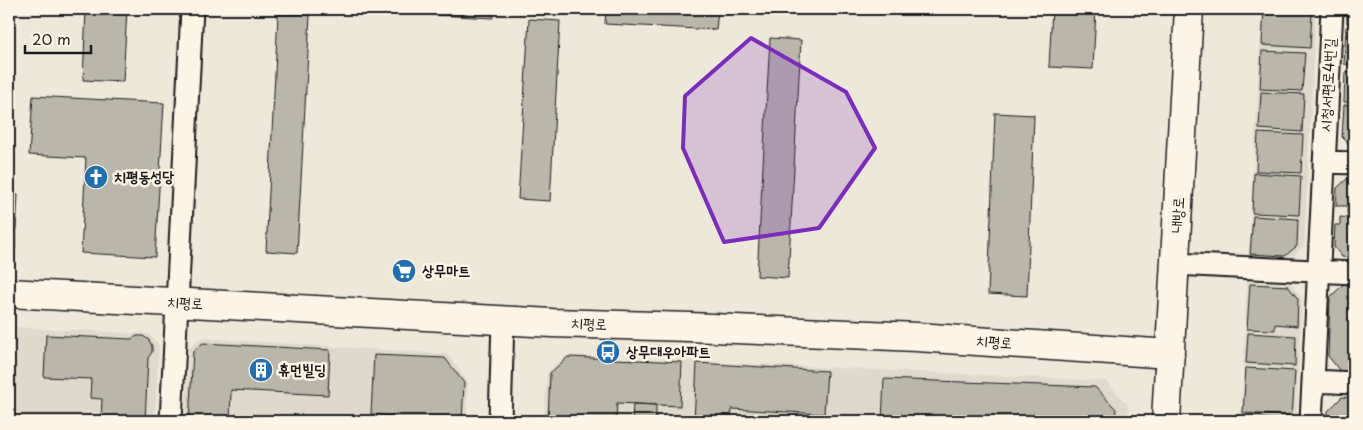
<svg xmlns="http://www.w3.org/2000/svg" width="1363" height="430" font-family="'Playpen Sans','Poor Story',sans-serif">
<rect width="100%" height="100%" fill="#eee8d9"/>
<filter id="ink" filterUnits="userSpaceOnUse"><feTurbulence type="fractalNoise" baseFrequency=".02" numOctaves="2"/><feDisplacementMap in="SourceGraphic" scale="10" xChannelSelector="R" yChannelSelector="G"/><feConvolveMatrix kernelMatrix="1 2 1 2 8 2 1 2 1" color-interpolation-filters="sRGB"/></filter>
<g filter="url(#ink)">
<path fill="#ded9cb" d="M1262,9H1316L1304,246L1291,258L1249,256Z
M1247,281L1290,283L1302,298L1296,421H1241Z
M9,327L149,334L159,345L155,421H9Z
M201,338L447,354L468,382L466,421H185L189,347Z
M567,355L1106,381L1128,405L1127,421H544L547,373Z"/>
<path fill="#bab6aa" stroke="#1c1c1c" d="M86,9H127L123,82L83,80Z
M382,9H494L493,18L382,12Z
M606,9H718L716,30L605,24Z
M1052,9H1096L1093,69L1049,67Z
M1264,9L1312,12L1310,48L1262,45Z
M1347,9H1354V23H1347Z
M278,14L310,15L297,253L266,251Z
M529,19L560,21L550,201L518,199Z
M1346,27L1354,28V65L1344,64Z
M770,38L801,40L788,278L757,276Z
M1262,51L1305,53L1302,91L1260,89Z
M1345,72H1354V102H1344Z
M1261,92L1304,94L1302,132L1259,129Z
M33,96L164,103L155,257L81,253L86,158L29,155Z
M1344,105H1354V148L1342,137Z
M995,113L1034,115L1027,296L988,294Z
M1258,133L1303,135L1301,173L1256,171Z
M1254,173L1301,176L1299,215L1252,213Z
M1350,176H1354V214L1347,213L1348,206H1336L1337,188Z
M9,195H18L15,250H9Z
M1253,216L1298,219L1297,246L1285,256L1250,254Z
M1340,217L1354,218V258L1342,257L1334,247L1335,225H1340Z
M1250,284L1288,286L1298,299L1297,326L1275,324V330L1247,329Z
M1344,284L1354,285V371H1340L1328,356L1330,297Z
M1248,333L1296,336L1295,366L1246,363Z
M46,335L131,339L137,336H143L149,340L152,346V352L148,358L145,421H101L102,399L90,398L91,379L44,377Z
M203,343L330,350L328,395L231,390L230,421H189L193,351Z
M374,355L445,358L464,383L462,421H398L394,416L371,414Z
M568,357L682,362L680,406L617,403L616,421H548L550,373Z
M697,363L827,371L824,414L732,409L731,421H694Z
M1246,368L1295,371L1292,416L1243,413Z
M884,379L1095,387L1116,409L1115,421H882Z
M1342,397L1354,398V421H1327L1328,411Z
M633,404L656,405V421H632Z
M1243,417L1293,420V421H1243Z"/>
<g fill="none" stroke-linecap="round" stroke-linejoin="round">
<g stroke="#1c1c1c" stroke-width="25">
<path id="street" d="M1324,162L1354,163
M1175,264L1354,273
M1313,381L1354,383
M171,421L192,9
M500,421L503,320
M1311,421L1332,9"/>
</g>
<g stroke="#1c1c1c" stroke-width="31">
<path id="secondary" d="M9,293L552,323L690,327L917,337L1170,354
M1166,421L1189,9"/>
</g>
<use href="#street" stroke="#fcf5e5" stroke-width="21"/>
<use href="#secondary" stroke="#fcf5e5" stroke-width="28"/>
</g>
</g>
<path fill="#7b2cbf" fill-opacity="0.2" stroke="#7b2cbf" stroke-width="4" stroke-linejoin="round" d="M751,38L846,92L875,148L819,228L724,242L683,148L685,96Z"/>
<defs>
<g id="church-disc" transform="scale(1.25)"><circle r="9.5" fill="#1f6fb2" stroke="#fcf5e5"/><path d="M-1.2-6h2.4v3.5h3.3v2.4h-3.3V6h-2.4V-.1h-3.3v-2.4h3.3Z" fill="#fff"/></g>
<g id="supermarket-disc" transform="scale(1.25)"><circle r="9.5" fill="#1f6fb2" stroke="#fcf5e5"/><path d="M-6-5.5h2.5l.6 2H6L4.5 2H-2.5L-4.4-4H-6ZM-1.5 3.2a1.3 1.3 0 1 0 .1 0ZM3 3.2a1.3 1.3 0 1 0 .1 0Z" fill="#fff"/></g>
<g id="bus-disc" transform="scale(1.25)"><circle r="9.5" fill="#1f6fb2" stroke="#fcf5e5"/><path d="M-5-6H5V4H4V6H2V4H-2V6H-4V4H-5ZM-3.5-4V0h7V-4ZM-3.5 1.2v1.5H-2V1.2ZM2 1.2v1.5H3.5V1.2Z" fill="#fff"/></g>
<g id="building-disc" transform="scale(1.25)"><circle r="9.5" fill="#1f6fb2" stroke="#fcf5e5"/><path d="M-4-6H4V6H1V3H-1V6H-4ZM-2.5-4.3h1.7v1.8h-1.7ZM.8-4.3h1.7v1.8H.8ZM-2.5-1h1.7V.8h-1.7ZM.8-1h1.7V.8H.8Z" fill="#fff"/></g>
</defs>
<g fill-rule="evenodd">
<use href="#church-disc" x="96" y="177"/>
<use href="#supermarket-disc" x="404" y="271"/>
<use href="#bus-disc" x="608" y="352"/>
<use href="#building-disc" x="261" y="370"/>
</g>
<g text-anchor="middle" stroke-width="5" stroke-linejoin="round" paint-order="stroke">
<g font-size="15" fill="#1c1c1c" stroke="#fcf5e5">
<text transform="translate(1328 85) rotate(-87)" y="5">시청서편로4번길</text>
<text transform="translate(1178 215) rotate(-87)" y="5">내방로</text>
<text transform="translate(185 303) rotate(3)" y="5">치평로</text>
<text transform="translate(589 324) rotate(2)" y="5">치평로</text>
<text transform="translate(994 342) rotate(4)" y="5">치평로</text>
</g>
<g font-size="15" font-weight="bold" fill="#1c1c1c" stroke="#fcf5e5" text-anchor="start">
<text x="114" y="182">치평동성당</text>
<text x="422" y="276">상무마트</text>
<text x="626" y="357">상무대우아파트</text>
<text x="278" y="375">휴먼빌딩</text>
</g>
</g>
<rect width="1363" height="430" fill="none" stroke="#fcf5e5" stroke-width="30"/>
<rect x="15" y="15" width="1333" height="400" fill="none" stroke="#1c1c1c" stroke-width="2" filter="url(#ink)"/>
<path d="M25 45v8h66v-8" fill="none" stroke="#1c1c1c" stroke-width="2.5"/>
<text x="32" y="45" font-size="15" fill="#1c1c1c" stroke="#fcf5e5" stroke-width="4" paint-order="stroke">20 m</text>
</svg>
